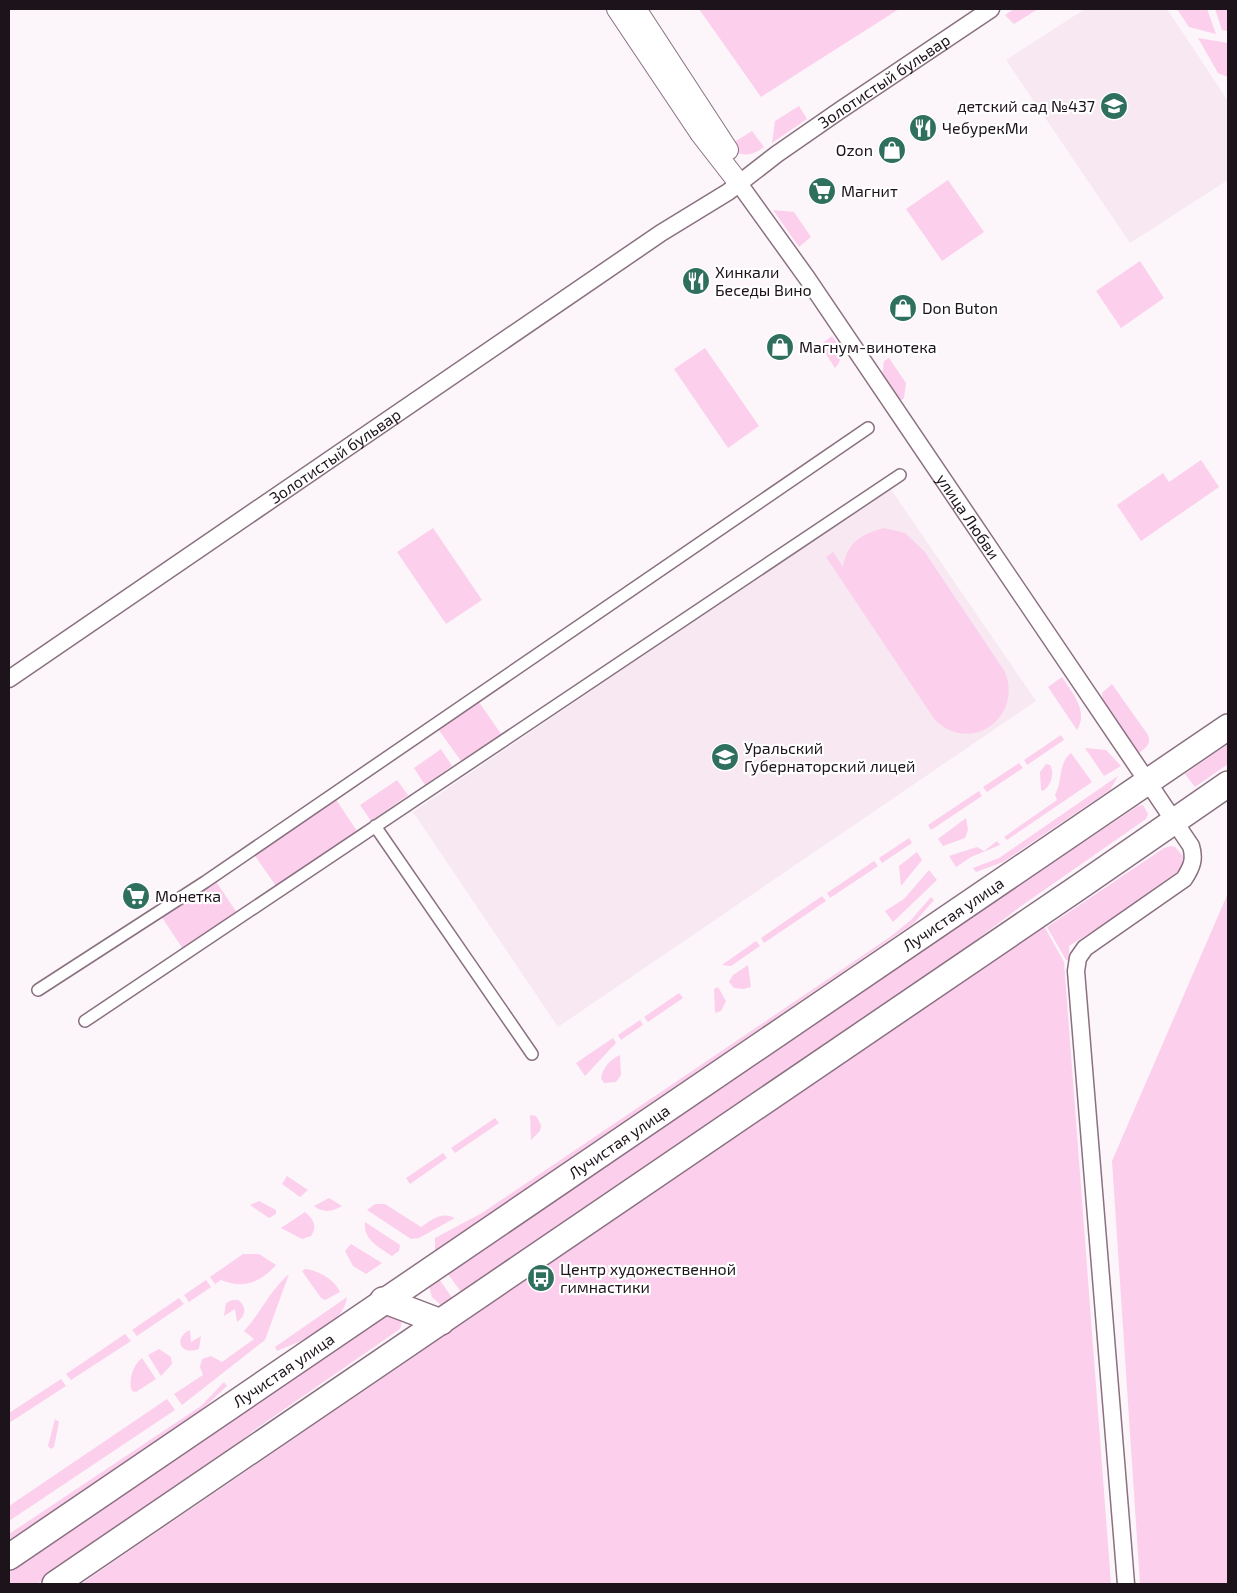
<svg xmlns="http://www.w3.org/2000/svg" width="1237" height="1593" font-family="'Exo 2',sans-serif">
<rect width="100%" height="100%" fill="#fcf6fa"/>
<path fill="#f7e8f1" d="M1085,9H1167L1228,101V180L1130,243L1006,60Z
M890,488L1036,701L558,1027L413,812Z"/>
<path fill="#fccfec" d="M699,9H899L761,97Z
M1014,9H1038L1014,24L1005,15Z
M1177,9H1207L1216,34L1189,27Z
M1215,9H1228L1227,31L1222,30Z
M1198,38L1228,43V77L1218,73Z
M799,106L807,119L772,143L775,121Z
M752,131L764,147C752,157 738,157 728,146Z
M948,180L984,232L942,261L906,209Z
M773,210L794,212L811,237L799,247Z
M1140,261L1164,298L1121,328L1096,291Z
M832,336C840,346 845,358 835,368L820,345Z
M705,348L759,426L728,448L674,369Z
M889,358L906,383L904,398L899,402L882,376L884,361Z
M1201,460L1219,487L1141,541L1117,505L1163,473L1169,482Z
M433,528L482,600L446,624L397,552Z
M884,528L905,533L924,551L1005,672C1023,717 971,755 935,720L826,557L833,552L843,567C847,543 861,534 884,528Z
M1062,677C1072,693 1089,711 1077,730L1048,687Z
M1112,684L1148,735C1152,744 1145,748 1138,754L1103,701L1102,693Z
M479,702L501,734L461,761L438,729Z
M1061,735L1064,740L1027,765L1024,760Z
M1228,744V764L1195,787L1185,774Z
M1085,748L1106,750L1121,766L1104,776Z
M441,749L452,766L425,785L414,768Z
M1071,753L1092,782L1007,840L1004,837L1057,800L1055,795C1063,780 1058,763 1071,753Z
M1019,763L1023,768L987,792L983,787Z
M1046,764L1050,765C1055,773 1051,786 1043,791L1041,790L1040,772Z
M1118,776L1110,790L1003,862L976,872L973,868L999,858Z
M397,780L408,795L371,821L360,805Z
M979,791L982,796L931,830L928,825Z
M335,798L357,831L276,886L253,853Z
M1143,805L1148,814L1146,819L1024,904L906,993L464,1296L445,1270L1138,806Z
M966,818L968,830L965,838L943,846L938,839Z
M909,838L912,843L882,863L879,858Z
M997,841L1000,845L971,857L956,867L949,856L977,847L984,851Z
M1171,846L1175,847L1183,856L1181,869L1107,922L1069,946V961L1066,960L1047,927L1164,848Z
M917,852L922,860L901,886L899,866Z
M874,861L878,866L830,898L827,893Z
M929,870L937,880L893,922L885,911L904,899Z
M215,880L237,913L183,949L161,916Z
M1228,893V1584H1140L1112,1161Z
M822,896L826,901L764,943L761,938Z
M931,897L934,900L914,923L435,1251V1238L482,1213L890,937L911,920Z
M1044,926L1064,962L1111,1584H81Z
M756,941L760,946L731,966L722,965Z
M748,965L751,987L743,989L734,988L729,982L733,975Z
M718,987L726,1001L721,1011L715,1013L714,989Z
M679,993L683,998L648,1022L644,1017Z
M640,1020L643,1025L621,1040L618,1035Z
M613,1038L616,1043L585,1076L576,1063Z
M620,1055L621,1075L616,1082L604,1083L601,1078C603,1068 610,1059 620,1055Z
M530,1115L536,1116L541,1125L540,1131L531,1140Z
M495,1118L499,1123L455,1153L451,1148Z
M443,1153L447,1158L410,1184L406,1178Z
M287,1176L308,1190L300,1197L282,1184Z
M329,1198L342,1206C333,1212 322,1213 314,1206Z
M259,1201L276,1210V1214L269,1218L250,1205Z
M375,1204H385L421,1227C432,1220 441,1211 455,1218L419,1238L411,1239L367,1210Z
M305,1212C313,1219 318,1225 311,1236L302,1239L281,1228Z
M365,1222L400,1245L399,1251L392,1256C379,1247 363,1240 365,1222Z
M351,1244L382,1263L366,1274L353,1266L345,1251Z
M243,1254H259L276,1265C260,1283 243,1289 221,1280L215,1284L210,1277Z
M305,1269C318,1270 335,1280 340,1292L325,1300L321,1298L302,1271Z
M289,1274L265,1340L182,1405L174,1394L203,1375L200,1367L202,1359L211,1356L222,1362L254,1339L244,1331C261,1313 270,1290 289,1274Z
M437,1276L455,1302L449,1305H441L432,1297L429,1286Z
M206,1280L211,1287L189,1302L184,1295Z
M347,1297C343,1327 302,1340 277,1351L275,1347Z
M179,1298L184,1304L137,1336L132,1330Z
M232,1300H238C247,1306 246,1316 237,1322L235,1309L224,1316L226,1303Z
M391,1311C399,1317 404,1319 400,1329L253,1431L171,1497L37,1584H9V1570Z
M190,1330L191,1342L201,1336L199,1349C180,1356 173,1338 190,1330Z
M125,1334L131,1341L71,1380L66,1374Z
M159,1349L171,1357L172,1364L161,1376L148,1355Z
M142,1358L156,1379L136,1392L132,1391C128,1380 133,1365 142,1358Z
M61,1379L66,1386L9,1423V1413Z
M224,1382L227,1386L195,1416L9,1540V1534L201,1406Z
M167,1399L175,1410L9,1521V1506Z
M55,1419L59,1422L54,1447L51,1449L48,1446Z"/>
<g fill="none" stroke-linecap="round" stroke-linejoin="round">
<g stroke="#8a7080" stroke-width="14">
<path id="pedestrian" d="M375,826L532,1054
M38,990L205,882L868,428
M85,1021L900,475"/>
</g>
<g stroke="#8a7080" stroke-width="19">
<g id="minor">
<path id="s1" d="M735,178L807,278L1191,846C1195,859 1192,867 1184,879L1085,948L1078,958L1076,971L1126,1584"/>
<path id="s2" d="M9,679L661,233L728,192L777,154L839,111L991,9"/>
</g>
</g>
<g stroke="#8a7080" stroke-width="22">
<path id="tertiary" d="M617,9L700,133L735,178
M636,9L728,150"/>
</g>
<g stroke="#8a7080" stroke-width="28">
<g id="primary">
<path d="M383,1300L441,1322"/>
<path id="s3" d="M9,1557L1228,727"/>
<path d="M55,1584L1079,887L1228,784"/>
</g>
</g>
<use href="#pedestrian" stroke="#fff" stroke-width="11"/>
<use href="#minor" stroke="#fff" stroke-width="16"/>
<use href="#tertiary" stroke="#fff" stroke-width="20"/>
<use href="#primary" stroke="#fff" stroke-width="25"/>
</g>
<defs>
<g id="school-disc" transform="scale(1.4375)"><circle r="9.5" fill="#2f6f5d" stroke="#fff"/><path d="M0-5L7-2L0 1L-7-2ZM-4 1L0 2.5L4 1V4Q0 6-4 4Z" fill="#fff"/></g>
<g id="restaurant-disc" transform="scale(1.4375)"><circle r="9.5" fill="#2f6f5d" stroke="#fff"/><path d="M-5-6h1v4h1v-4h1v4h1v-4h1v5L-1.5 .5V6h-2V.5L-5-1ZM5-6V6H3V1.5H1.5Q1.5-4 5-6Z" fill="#fff"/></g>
<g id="shop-disc" transform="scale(1.4375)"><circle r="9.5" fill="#2f6f5d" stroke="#fff"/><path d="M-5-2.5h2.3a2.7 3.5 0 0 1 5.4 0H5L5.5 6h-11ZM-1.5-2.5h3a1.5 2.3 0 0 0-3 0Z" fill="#fff"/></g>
<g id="supermarket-disc" transform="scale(1.4375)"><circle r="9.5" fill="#2f6f5d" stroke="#fff"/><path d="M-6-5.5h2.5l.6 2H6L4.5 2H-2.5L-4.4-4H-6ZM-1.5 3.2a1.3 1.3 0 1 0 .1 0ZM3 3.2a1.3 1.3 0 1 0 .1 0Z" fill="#fff"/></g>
<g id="bus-disc" transform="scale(1.4375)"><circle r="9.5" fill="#2f6f5d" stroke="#fff"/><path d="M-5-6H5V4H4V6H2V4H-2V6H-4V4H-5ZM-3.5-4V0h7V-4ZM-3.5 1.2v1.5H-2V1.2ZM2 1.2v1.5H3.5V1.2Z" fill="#fff"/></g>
</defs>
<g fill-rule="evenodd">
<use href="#school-disc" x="1114" y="106"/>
<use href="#restaurant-disc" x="923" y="128"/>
<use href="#shop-disc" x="892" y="150"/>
<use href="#supermarket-disc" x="822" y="191"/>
<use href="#restaurant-disc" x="696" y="281"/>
<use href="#shop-disc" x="903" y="308"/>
<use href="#shop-disc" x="780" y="347"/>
<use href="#school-disc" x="725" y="757"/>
<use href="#supermarket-disc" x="136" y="896"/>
<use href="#bus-disc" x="541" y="1278"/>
</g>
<g text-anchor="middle" stroke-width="4.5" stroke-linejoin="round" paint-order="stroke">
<g font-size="16" fill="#1d131a" stroke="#fff">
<text dy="6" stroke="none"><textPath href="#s2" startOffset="1060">Золотистый бульвар</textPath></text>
<text dy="6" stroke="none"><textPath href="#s2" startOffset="395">Золотистый бульвар</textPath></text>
<text dy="6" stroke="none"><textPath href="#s1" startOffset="411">улица Любви</textPath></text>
<text dy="6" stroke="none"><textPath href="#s3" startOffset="1142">Лучистая улица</textPath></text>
<text dy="6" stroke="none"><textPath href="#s3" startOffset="738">Лучистая улица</textPath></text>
<text dy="6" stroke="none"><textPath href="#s3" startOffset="332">Лучистая улица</textPath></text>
</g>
<g font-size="16" fill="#1d131a" stroke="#fff" text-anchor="start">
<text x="1095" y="112" text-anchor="end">детский сад №437</text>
<text x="942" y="134">ЧебурекМи</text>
<text x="873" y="156" text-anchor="end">Ozon</text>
<text x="841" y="197">Магнит</text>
<text x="715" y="278">Хинкали<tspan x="715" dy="18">Беседы Вино</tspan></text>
<text x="922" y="314">Don Buton</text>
<text x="799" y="353">Магнум-винотека</text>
<text x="744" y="754">Уральский<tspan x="744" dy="18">Губернаторский лицей</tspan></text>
<text x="155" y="902">Монетка</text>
<text x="560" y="1275">Центр художественной<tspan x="560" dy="18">гимнастики</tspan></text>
</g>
</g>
<rect width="1237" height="1593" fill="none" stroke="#1d131a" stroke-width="20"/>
</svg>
